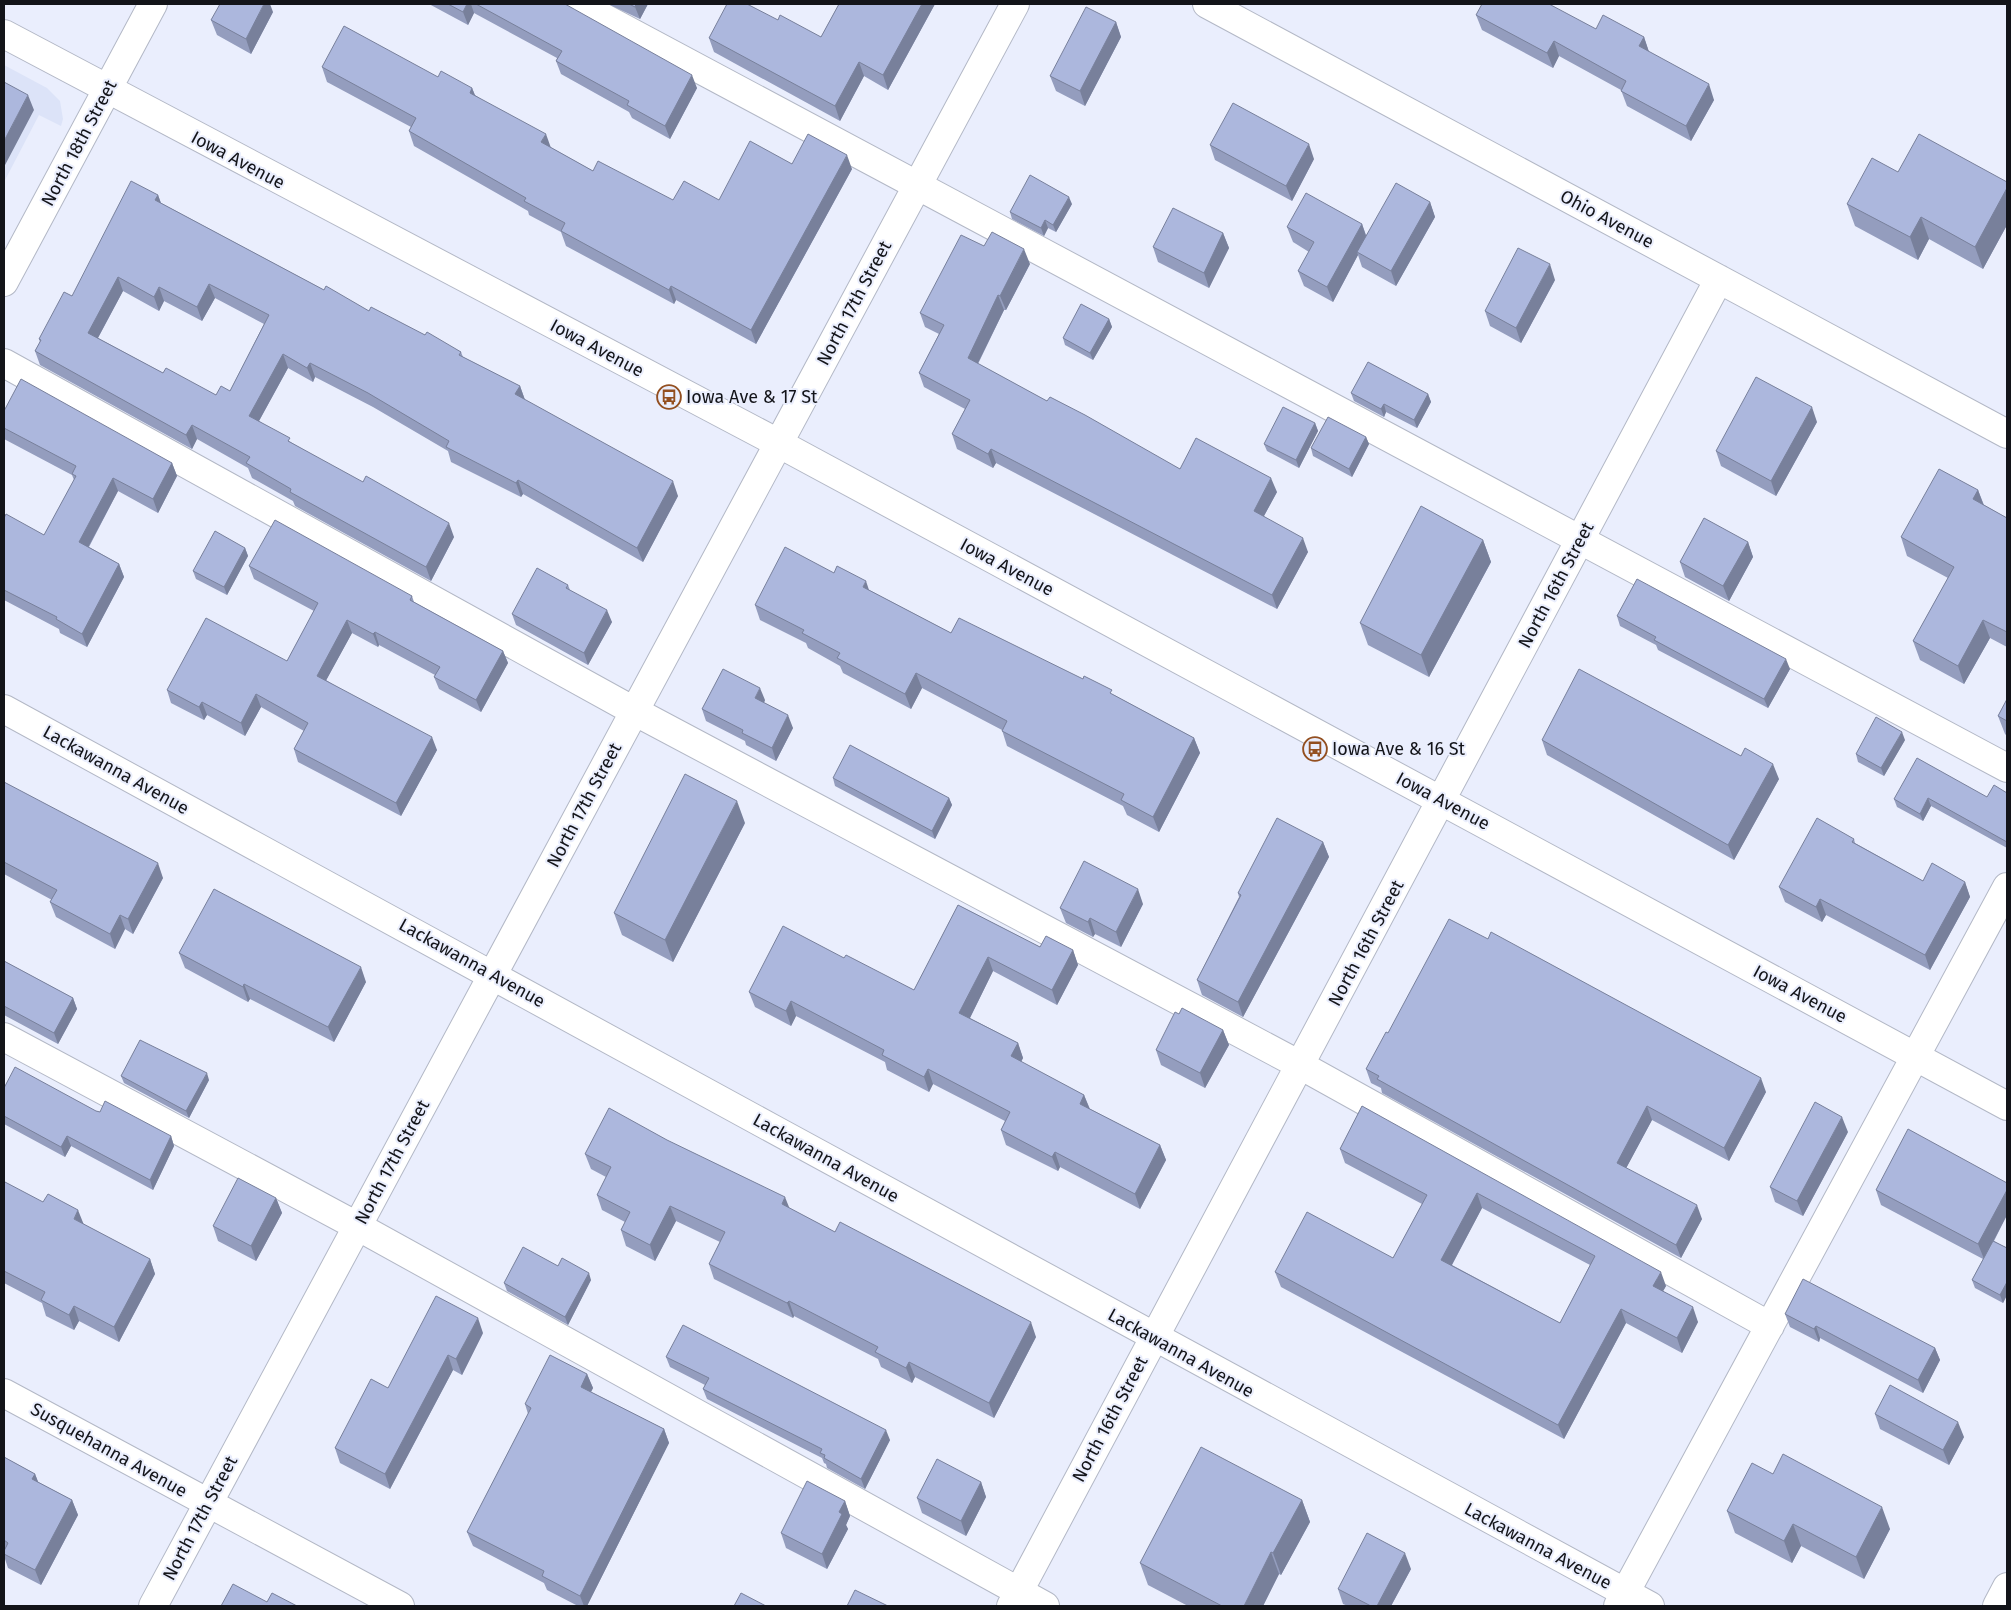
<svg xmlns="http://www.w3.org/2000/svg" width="2011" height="1610" font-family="'Fira Sans',sans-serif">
<rect width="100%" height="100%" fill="#eaeefd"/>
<path fill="#dce3f8" d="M4,65L47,88L60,101L63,119L61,126L39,115L4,182Z"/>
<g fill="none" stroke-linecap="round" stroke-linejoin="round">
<g stroke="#b3b8c6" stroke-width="30">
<path id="minor" d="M578,4C1053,261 1532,511 2007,768
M1207,4L2007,434
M4,34L778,443L2007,1106
M4,282L153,4
M4,363L634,711L1300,1065L1770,1326
M4,709C553,1007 1100,1310 1650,1606
M4,1037L357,1226L1045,1606
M4,1393L400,1606
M153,1606L1015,4
M1011,1606L1719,279
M1618,1606L2007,887
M1997,1606L2007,1587"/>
</g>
<use href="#minor" stroke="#fff" stroke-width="28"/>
</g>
<path fill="#949dbe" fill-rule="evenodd" d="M429,4H565L697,88L670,139L632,118L629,112L561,74L556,61L557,58L474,13L468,25Z
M608,4H648L640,19Z
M839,4H935L888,90L864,76L840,121L714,52L709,38L778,20L821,37Z
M273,12L251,54L217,35L211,20Z
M1476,15L1596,29L1644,37L1649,52L1714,100L1691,141L1627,106L1621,90L1559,56L1553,68L1482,30Z
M1116,22L1121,37L1085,106L1056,91L1050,76Z
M322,67L472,88L475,95L550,147L593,171L673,200H719L792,164L852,169L756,344L676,300L674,304L566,246L561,232L529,215L528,211L414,146L409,131L411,127L327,82Z
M1210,145L1314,159L1292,201L1215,160Z
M1898,172L2007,182V225L1983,269L1929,239L1918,260L1855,226L1847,204Z
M158,195L161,203L324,290L369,311L425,335L461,352L463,357L520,386L525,400L678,496L643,562L523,494L521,497L451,462L448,451L373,407L315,377L313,382L288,368L259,421L292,443L454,537L431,581L295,506L293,501L252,478L248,468L197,439L192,449L40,365L35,351L40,342L39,339L72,296ZM123,291L159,311L164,301L202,321L215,298L264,324L230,391L216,395L163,373L98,338Z
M1430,202L1435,217L1396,286L1362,267L1358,255L1333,302L1304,286L1298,271L1309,252L1293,242L1287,227L1362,224L1366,235Z
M1072,204L1056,232L1048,228L1044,236L1012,219L1010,212Z
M1223,233L1229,248L1209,288L1158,262L1153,247Z
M1030,264L1006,310H1004L978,364L1047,401L1180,469L1277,492L1264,516L1308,552L1277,609L996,463L993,468L957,449L952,434L965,409L924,387L919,373L939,334L925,327L920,313Z
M1555,280L1521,343L1490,326L1485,311Z
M1109,319L1112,327L1093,360L1065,345L1063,338Z
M1351,393L1428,394L1431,402L1417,428L1386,412L1384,417L1354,401Z
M4,411L172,463L177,476L158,513L118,491L89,547L119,564L124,577L87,647L60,633L59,629L4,600V518L44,535L74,480L72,475L4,439Z
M1817,422L1776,496L1721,466L1716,451Z
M1315,423L1318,431L1299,468L1267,451L1264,444Z
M1366,437L1369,444L1352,477L1313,456L1311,448Z
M1978,490L1984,505L2007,518V647L1990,638L1964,684L1920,660L1913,641L1948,578L1907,556L1901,537Z
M1483,540L1491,562L1429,677L1368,645L1360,623Z
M1748,542L1753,557L1729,601L1685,577L1680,562Z
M245,548L248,556L227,595L196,579L193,571Z
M249,566L412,596L414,602L503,651L508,663L481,712L439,689L434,677L435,675L379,645L378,647L352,633L326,680L437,750L401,816L298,762L294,749L304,731L261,707L245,736L207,715L204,720L171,703L167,690L287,661L314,611L254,579Z
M834,573L869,590L951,633L1114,695L1194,738L1200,753L1159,832L1127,815L1123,806L1007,746L1002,730L922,688L911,709L843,673L840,666L808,648L806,643L760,620L755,605Z
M568,585L570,590L612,622L588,665L516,625L512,614Z
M1617,616L1790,669L1768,708L1658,650L1656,645L1620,626Z
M2007,699V736L2005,734L1998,716Z
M765,700L764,703L793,728L776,761L746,745L745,741L706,721L702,709Z
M1542,740L1779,779L1734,860L1547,755Z
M1905,740L1884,776L1858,762L1856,754Z
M833,778L949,798L952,805L935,839L835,786Z
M4,782L163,878L133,934L125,929L115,949L56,917L50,902L52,900L4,874Z
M2007,793V848L1931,806L1923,821L1897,807L1894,799L1987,797Z
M745,823L673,962L622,935L614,913Z
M1854,839L1855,843L1923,881L1965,882L1970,897L1930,970L1826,915L1822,922L1785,902L1779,887Z
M1323,842L1329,857L1243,1017L1202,995L1197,980L1239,897L1238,893Z
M1143,904L1121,947L1095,934L1093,937L1066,923L1060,908Z
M958,905L1040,947L1073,950L1078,965L1057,1005L993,971L970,1018L1018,1043L1023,1058L1021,1062L1084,1095L1090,1109L1160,1145L1166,1160L1140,1209L1060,1167L1058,1171L1006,1145L1001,1130L1005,1121L933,1084L929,1092L887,1070L885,1062L796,1016L791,1026L755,1007L749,992L844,958L914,990Z
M179,953L366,982L334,1042L250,999L248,1002L185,968Z
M4,961L73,998L77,1009L58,1044L4,1015Z
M1179,1014L1223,1030L1229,1045L1205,1088L1161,1065L1156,1050Z
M1388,1033L1766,1092L1729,1161L1652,1120L1626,1168L1702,1219L1681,1258L1382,1093L1381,1088L1371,1083L1366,1069Z
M121,1076L209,1080L189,1118L124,1083Z
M4,1088L96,1111L171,1136L174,1146L153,1190L71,1146L65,1157L4,1124Z
M1362,1106L1666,1286L1663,1291L1698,1322L1682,1353L1626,1323L1564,1439L1281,1287L1275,1272L1393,1258L1422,1204L1345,1163L1340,1149ZM1482,1208L1590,1265L1560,1323L1452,1265Z
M1848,1132L1803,1216L1775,1202L1770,1187Z
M585,1154L789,1208L1036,1337L994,1418L915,1377L912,1383L881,1367L878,1359L794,1316L793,1318L714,1279L709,1264L720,1242L676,1221L655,1261L626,1246L621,1230L625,1222L602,1210L597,1195L606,1177L591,1169Z
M2007,1183V1215L1994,1241L2007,1248V1295L2003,1303L1975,1288L1972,1280L1983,1259L1881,1205L1876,1190Z
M4,1184L83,1224L150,1259L155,1274L119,1342L79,1321L74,1330L46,1316L42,1303L4,1283Z
M276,1198L282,1213L256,1261L218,1241L213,1226Z
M558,1266L591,1280L568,1325L507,1291L504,1283Z
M1785,1314L1935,1348L1940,1360L1923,1393L1820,1338L1819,1342L1790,1327Z
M483,1333L462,1375L453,1370L390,1489L340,1463L335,1448L388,1388Z
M666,1357L890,1440L865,1489L827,1468L826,1464L824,1463L822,1458L707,1399L703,1389L705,1385L670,1367Z
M587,1374L593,1388L591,1392L664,1429L669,1443L587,1606H578L547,1590L544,1583L473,1546L467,1532L528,1414L525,1404Z
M1875,1414L1964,1437L1949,1465L1880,1429Z
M4,1457L35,1474L38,1482L72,1500L78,1515L41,1585L8,1568L4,1556Z
M1773,1474L1890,1529L1864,1579L1801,1546L1792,1563L1735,1533L1727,1511Z
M981,1482L986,1497L966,1536L922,1513L917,1498Z
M1302,1500L1310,1522L1281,1575L1279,1574L1263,1606H1188L1148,1585L1140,1563Z
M845,1501L850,1516L846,1525L848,1529L827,1569L786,1548L781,1533Z
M1411,1569L1391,1606H1348L1343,1604L1338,1589Z"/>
<path fill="#78809b" d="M264,4H270L273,12L251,54L246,39Z
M467,4H471L474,13L468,25L463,12Z
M636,4H648L640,19L635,7Z
M922,4H935L888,90L883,75Z
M1116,22L1121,37L1085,106L1080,91Z
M1644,37L1649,52L1639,46Z
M1554,41L1559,56L1553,68L1547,53Z
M859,62L864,76L840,121L835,106Z
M692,75L697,88L670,139L665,126Z
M1709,84L1714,100L1691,141L1686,126Z
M472,88L478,103L470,93Z
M28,95L34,110L4,167V141Z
M546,134L551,148L541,142Z
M1309,144L1314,159L1292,201L1286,186Z
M847,155L852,169L756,344L751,330Z
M2007,188V225L1983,269L1975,247Z
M158,195L163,209L155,200Z
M1069,197L1072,204L1056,232L1053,225Z
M1430,202L1435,217L1396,286L1391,271Z
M1921,217L1929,239L1918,260L1910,237Z
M1045,220L1048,228L1044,236L1041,228Z
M1362,224L1367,239L1357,252L1358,255L1333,302L1327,287Z
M1223,233L1229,248L1209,288L1204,273Z
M1024,249L1030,264L1006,310L1000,296Z
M1550,264L1555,280L1521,343L1516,328Z
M118,277L123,291L93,347L88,333Z
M209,284L215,298L202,321L197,307Z
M671,286L676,300L674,304L669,290Z
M159,287L164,301L159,311L154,297Z
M998,295L1004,310L973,373L968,358Z
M1109,319L1112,327L1093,360L1090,353Z
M283,354L288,368L254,430L249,416Z
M310,363L315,377L313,382L307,368Z
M520,386L525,400L515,394Z
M1428,394L1431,402L1417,428L1414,420Z
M1384,404L1386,412L1384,417L1381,409Z
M1812,407L1817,422L1776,496L1771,481Z
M1315,423L1318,431L1299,468L1296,460Z
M192,425L197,439L192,449L186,435Z
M1366,437L1369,444L1352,477L1349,469Z
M991,449L996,463L993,468L988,454Z
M172,463L177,476L158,513L153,499Z
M113,478L118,491L84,555L79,542Z
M1271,478L1277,492L1259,525L1254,511Z
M518,480L523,494L521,497L516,483Z
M673,481L678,496L643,562L637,548Z
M1978,490L1985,509L1973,499Z
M449,523L454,537L431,581L426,567Z
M1303,538L1308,552L1277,609L1272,595Z
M1483,540L1491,562L1429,677L1421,655Z
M1748,542L1753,557L1729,601L1723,586Z
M245,548L248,556L227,595L224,587Z
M119,564L124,577L87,647L82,634Z
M866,581L871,596L863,587Z
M607,610L612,622L588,665L584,653Z
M347,620L352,633L322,688L317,676Z
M1983,620L1990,638L1964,684L1958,666Z
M375,632L379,645L378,647L373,634Z
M503,651L508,663L481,712L476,700Z
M1786,659L1790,669L1768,708L1764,699Z
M916,673L922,688L911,709L905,694Z
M760,688L765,700L760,711L755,698Z
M256,694L261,707L245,736L241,723Z
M202,702L207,715L204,720L199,707Z
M788,715L793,728L776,761L772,748Z
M1902,732L1905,740L1884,776L1881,768Z
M432,737L437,750L401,816L396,803Z
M1194,738L1200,753L1159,832L1153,817Z
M1773,764L1779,779L1734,860L1728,845Z
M949,798L952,805L935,839L932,831Z
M1928,798L1931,806L1923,821L1920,814Z
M737,801L745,823L673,962L665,940Z
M1323,842L1329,857L1243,1017L1238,1002Z
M158,863L163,878L133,934L128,919Z
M1965,882L1970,897L1930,970L1925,955Z
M1138,889L1143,904L1121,947L1116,932Z
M1820,899L1826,915L1822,922L1816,907Z
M120,915L125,929L115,949L110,934Z
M1090,918L1095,934L1093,937L1088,922Z
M1073,950L1078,965L1057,1005L1052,990Z
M988,957L993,971L965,1028L959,1013Z
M361,967L366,982L334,1042L328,1027Z
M244,984L250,999L248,1002L243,987Z
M73,998L77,1009L58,1044L54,1033Z
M791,1001L796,1016L791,1026L786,1011Z
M1223,1030L1229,1045L1205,1088L1200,1073Z
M1018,1043L1023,1058L1016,1071L1011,1056Z
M928,1069L933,1084L929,1092L924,1077Z
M207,1073L209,1080L189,1118L186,1111Z
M1761,1078L1766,1092L1729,1161L1724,1148Z
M1084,1095L1090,1110L1080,1104Z
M1647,1106L1652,1120L1622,1176L1617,1163Z
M1842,1117L1848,1132L1803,1216L1797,1201Z
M67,1136L71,1146L65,1157L61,1147Z
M171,1136L174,1146L153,1190L150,1180Z
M1160,1145L1166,1160L1140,1209L1135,1194Z
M1055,1152L1060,1167L1058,1171L1052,1157Z
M2007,1190V1215L1984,1259L1978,1244Z
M1477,1193L1482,1208L1447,1274L1441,1260Z
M785,1197L791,1212L782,1204Z
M276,1198L282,1213L256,1261L251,1246Z
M1697,1205L1702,1219L1681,1258L1676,1245Z
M670,1206L676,1221L655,1261L650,1245Z
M78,1210L84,1225L74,1219Z
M150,1259L155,1274L119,1342L114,1327Z
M1661,1272L1666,1286L1658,1300L1653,1286Z
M589,1273L591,1280L568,1325L565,1317Z
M2007,1282V1295L2003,1303L2000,1295Z
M789,1301L794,1316L793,1318L787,1303Z
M74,1306L79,1321L74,1330L69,1315Z
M1693,1307L1698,1322L1682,1353L1677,1338Z
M1621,1309L1626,1323L1564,1439L1558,1425Z
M478,1318L483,1333L462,1375L456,1359Z
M1031,1322L1036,1337L994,1418L989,1403Z
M1816,1326L1820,1338L1819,1342L1814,1329Z
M1935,1348L1940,1360L1923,1393L1918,1380Z
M448,1355L453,1370L390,1489L385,1474Z
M909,1362L915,1377L912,1383L906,1368Z
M587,1374L593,1388L586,1401L581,1387Z
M1958,1422L1964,1437L1949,1465L1943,1450Z
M664,1429L669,1443L587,1606H584L580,1596Z
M886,1430L890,1440L865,1489L861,1479Z
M35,1474L41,1489L32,1479Z
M981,1482L986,1497L966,1536L961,1521Z
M72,1500L78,1515L41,1585L35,1570Z
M1302,1500L1310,1522L1281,1575L1273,1553Z
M845,1501L850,1516L846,1525L848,1529L827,1569L822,1554L839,1512Z
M1882,1507L1890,1529L1864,1579L1856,1557Z
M1793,1524L1801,1546L1792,1563L1784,1541Z
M1271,1552L1279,1574L1263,1606H1244Z
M1405,1553L1411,1569L1391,1606H1377Z"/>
<path fill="#acb7dd" stroke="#78809b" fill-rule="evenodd" d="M220,4H264L246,39L211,20Z
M448,4H467L463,12Z
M476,4H565L692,75L665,126L627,105L629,101L556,61L562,51Z
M629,4H636L635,7Z
M727,4H747L778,20L780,15L821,37L839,4H922L883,75L859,62L835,106L709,38Z
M1482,4H1549L1596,29L1603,15L1644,37L1639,46L1709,84L1686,126L1621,91L1626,81L1554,41L1547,53L1476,15Z
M1086,7L1116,22L1080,91L1050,76Z
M344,26L438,77L441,71L472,88L470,93L546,134L541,142L593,171L598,161L673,200L684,181L719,200L750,141L792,164L808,134L847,155L751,330L671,286L669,290L561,231L565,223L524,201L526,198L409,131L416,118L322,67Z
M4,82L28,95L4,141Z
M1233,103L1309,144L1286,186L1210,145Z
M1919,134L2007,182V188L1975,247L1921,217L1910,237L1847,204L1872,158L1898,172Z
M1030,175L1069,197L1053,225L1045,220L1041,228L1010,212Z
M131,181L158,195L155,200L324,290L326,286L369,311L371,307L425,335L427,332L461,352L459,355L520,386L515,394L673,481L637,548L518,480L516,483L446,447L449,441L368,393L310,363L307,368L283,354L249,416L290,438L288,441L363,482L366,476L449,523L426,567L290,492L291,489L246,463L250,457L192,425L186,435L35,351L41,340L39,339L64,292L72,296ZM118,277L154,297L159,287L197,307L209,284L269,315L230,391L221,386L216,395L166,368L163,373L88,333Z
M1396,183L1430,202L1391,271L1357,252Z
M1306,193L1362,224L1327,287L1298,271L1314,242L1287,227Z
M1173,208L1223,233L1204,273L1153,247Z
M992,232L1024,249L1000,296L998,295L968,358L1047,401L1050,397L1085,415L1180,469L1196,438L1271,478L1254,511L1303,538L1272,595L991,449L988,454L952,434L970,400L919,373L944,325L920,313L961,235L984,246Z
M1518,248L1550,264L1516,328L1485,311Z
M1081,304L1109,319L1090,353L1063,338Z
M1368,362L1428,394L1414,420L1384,404L1381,409L1351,393Z
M1756,377L1812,407L1771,481L1716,451Z
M21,379L172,463L153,499L113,478L79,542L119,564L82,634L56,619L57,617L4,590V518L6,514L44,535L76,476L72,474L76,466L4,428V411Z
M1283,407L1315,423L1296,460L1264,444Z
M1328,417L1366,437L1349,469L1311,448Z
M1939,469L1978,490L1973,499L2007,518V632L1983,620L1958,666L1913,641L1954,567L1901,537Z
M1421,506L1483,540L1421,655L1360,623Z
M1704,518L1748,542L1723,586L1680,562Z
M275,520L412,596L410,600L503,651L476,700L434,677L440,667L375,632L373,634L347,620L317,676L432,737L396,803L294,749L308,723L256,694L241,723L202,702L199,707L167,690L206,618L287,661L318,603L249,566Z
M215,531L245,548L224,587L193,571Z
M785,547L834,573L837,566L866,581L863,587L951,633L959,618L1083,679L1084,676L1112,690L1110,693L1194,738L1153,817L1121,800L1124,794L1002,731L1007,721L916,673L905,694L837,658L840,653L802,633L804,630L755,605Z
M537,568L568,585L566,588L607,610L584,653L512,614Z
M1637,579L1786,659L1764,699L1654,640L1656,637L1617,616Z
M723,669L760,688L755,698L788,715L772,748L742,733L743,730L702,709Z
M1579,669L1741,756L1745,748L1773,764L1728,845L1542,740Z
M2007,699V721L1998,716Z
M1876,717L1902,732L1881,768L1856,754Z
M850,745L949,798L932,831L833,778Z
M1917,758L1987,797L1994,785L2007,793V842L1928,798L1920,814L1894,799Z
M685,774L737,801L665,940L614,913Z
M4,782L158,863L128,919L120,915L110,934L50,902L57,890L4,862Z
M1277,818L1323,842L1238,1002L1197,980L1241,895L1238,893Z
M1817,818L1854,839L1852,842L1923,881L1932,863L1965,882L1925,955L1820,899L1816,907L1779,887Z
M1084,861L1138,889L1116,932L1090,918L1088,922L1060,908Z
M214,889L361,967L328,1027L244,984L243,987L179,953Z
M958,905L1040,947L1046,936L1073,950L1052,990L988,957L959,1013L1018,1043L1011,1056L1084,1095L1080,1104L1160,1145L1135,1194L1055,1152L1052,1157L1001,1130L1010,1112L928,1069L924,1077L882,1055L884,1050L791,1001L786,1011L749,992L783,926L844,958L846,955L914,990Z
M1449,919L1488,939L1491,932L1761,1078L1724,1148L1647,1106L1617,1163L1697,1205L1676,1245L1377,1079L1379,1076L1366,1069L1386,1032L1388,1033Z
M4,961L73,998L54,1033L4,1006Z
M1182,1008L1223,1030L1200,1073L1156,1050L1175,1012L1179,1014Z
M140,1040L207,1073L186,1111L121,1076Z
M15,1067L96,1111L100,1112L105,1101L171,1136L150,1180L67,1136L61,1147L4,1116V1088Z
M1815,1102L1842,1117L1797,1201L1770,1187Z
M1362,1106L1661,1272L1653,1286L1693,1307L1677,1338L1621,1309L1558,1425L1275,1272L1307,1212L1393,1258L1427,1195L1340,1149ZM1477,1193L1595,1256L1560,1323L1441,1260Z
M609,1108L667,1140L785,1197L782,1204L835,1232L840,1222L1031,1322L989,1403L909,1362L906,1368L875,1352L878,1347L789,1301L787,1303L709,1264L725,1232L670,1206L650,1245L621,1230L630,1212L597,1195L611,1167L585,1154Z
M1908,1129L2007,1183V1190L1978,1244L1876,1190Z
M238,1178L276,1198L251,1246L213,1226Z
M5,1182L43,1202L48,1194L78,1210L74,1219L150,1259L114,1327L74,1306L69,1315L41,1300L45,1292L4,1271V1184Z
M1993,1241L2007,1248V1282L2000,1295L1972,1280Z
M523,1247L558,1266L562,1258L589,1273L565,1317L504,1283Z
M1803,1279L1935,1348L1918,1380L1816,1326L1814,1329L1785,1314Z
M436,1296L478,1318L456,1359L448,1355L385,1474L335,1448L371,1379L388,1388Z
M683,1325L886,1430L861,1479L824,1458L825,1455L820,1453L822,1449L703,1389L709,1378L666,1357Z
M550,1355L587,1374L581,1387L664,1429L580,1596L542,1576L544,1571L467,1532L531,1408L525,1404Z
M1890,1385L1958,1422L1943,1450L1875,1414Z
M1201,1447L1302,1500L1273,1553L1271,1552L1244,1606H1222L1140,1563Z
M1783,1454L1882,1507L1856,1557L1793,1524L1784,1541L1727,1511L1752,1463L1773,1474Z
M4,1457L35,1474L32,1479L72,1500L35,1570L4,1554V1551L8,1543L4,1540Z
M937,1459L981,1482L961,1521L917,1498Z
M807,1481L845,1501L839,1512L842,1514L822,1554L781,1533Z
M1367,1533L1405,1553L1377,1606H1371L1338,1589Z
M233,1584L267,1602L272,1593L297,1606H221Z
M855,1590L888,1606H847Z
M741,1593L766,1606H734Z"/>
<defs>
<g id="bus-ring" transform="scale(1.25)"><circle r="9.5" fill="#eaeefd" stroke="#934f20" stroke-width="1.5"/><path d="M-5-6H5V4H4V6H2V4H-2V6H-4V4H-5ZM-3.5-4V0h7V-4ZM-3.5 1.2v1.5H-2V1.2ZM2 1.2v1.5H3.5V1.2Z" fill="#934f20"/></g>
</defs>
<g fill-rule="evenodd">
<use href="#bus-ring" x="669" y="397"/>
<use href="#bus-ring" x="1315" y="749"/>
</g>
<g text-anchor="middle" stroke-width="4" stroke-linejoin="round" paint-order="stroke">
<g font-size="18" fill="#131419" stroke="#eaeefd">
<text transform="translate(79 143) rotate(-62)" y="6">North 18th Street</text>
<text transform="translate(238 160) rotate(28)" y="6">Iowa Avenue</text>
<text transform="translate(1607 219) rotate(28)" y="6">Ohio Avenue</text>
<text transform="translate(854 303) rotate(-62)" y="6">North 17th Street</text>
<text transform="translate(597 348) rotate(28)" y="6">Iowa Avenue</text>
<text transform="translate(1007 567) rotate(28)" y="6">Iowa Avenue</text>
<text transform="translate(1556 585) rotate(-62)" y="6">North 16th Street</text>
<text transform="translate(116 770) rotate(29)" y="6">Lackawanna Avenue</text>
<text transform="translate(1443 801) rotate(28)" y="6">Iowa Avenue</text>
<text transform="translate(584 805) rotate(-62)" y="6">North 17th Street</text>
<text transform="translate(1366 943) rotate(-62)" y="6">North 16th Street</text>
<text transform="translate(472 963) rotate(29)" y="6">Lackawanna Avenue</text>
<text transform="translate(1800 994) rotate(28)" y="6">Iowa Avenue</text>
<text transform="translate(826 1158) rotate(29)" y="6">Lackawanna Avenue</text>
<text transform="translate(392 1162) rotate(-62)" y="6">North 17th Street</text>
<text transform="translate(1181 1353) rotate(29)" y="6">Lackawanna Avenue</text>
<text transform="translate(1110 1419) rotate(-62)" y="6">North 16th Street</text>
<text transform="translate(109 1450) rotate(29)" y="6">Susquehanna Avenue</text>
<text transform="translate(200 1518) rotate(-62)" y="6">North 17th Street</text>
<text transform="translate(1538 1546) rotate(28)" y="6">Lackawanna Avenue</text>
</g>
<g font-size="18" fill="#131419" stroke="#eaeefd" text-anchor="start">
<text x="686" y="403">Iowa Ave &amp; 17 St</text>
<text x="1332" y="755">Iowa Ave &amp; 16 St</text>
</g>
</g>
<rect width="2011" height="1610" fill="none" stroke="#131419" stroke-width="10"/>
</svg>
